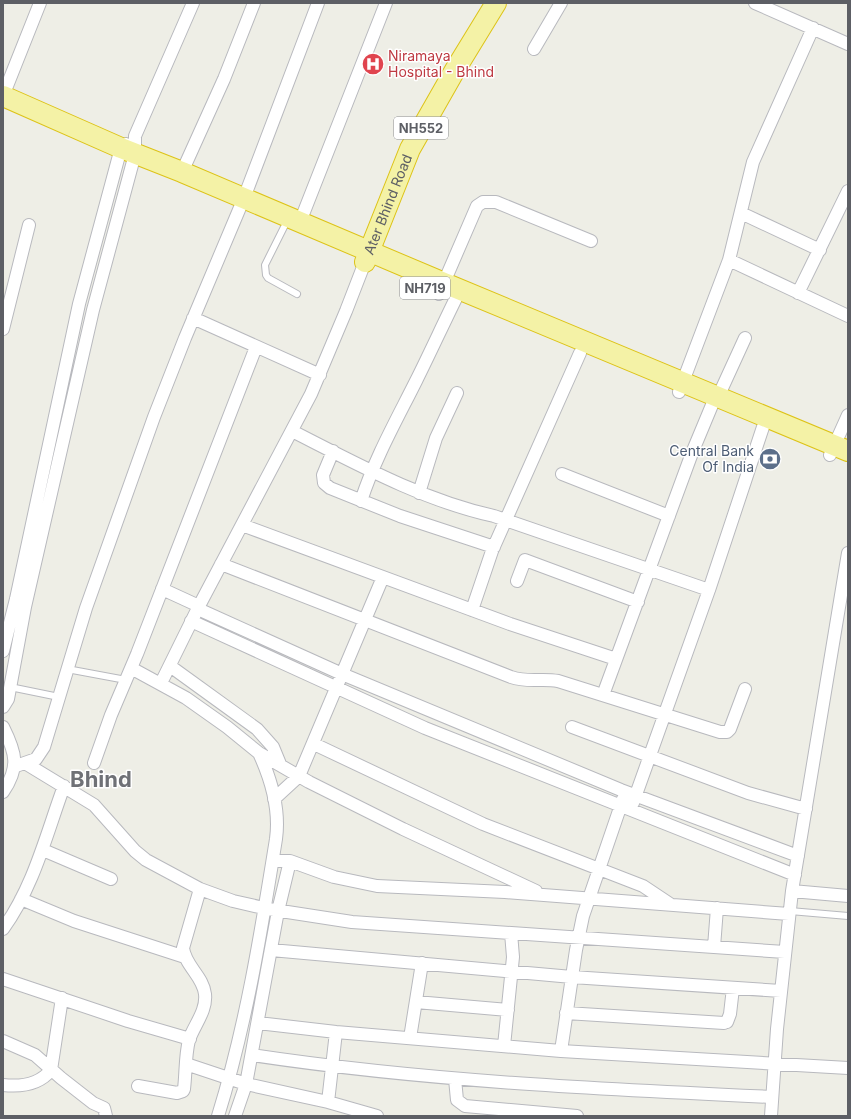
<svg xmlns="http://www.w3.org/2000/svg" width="851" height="1119" font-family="Inter,sans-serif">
<rect width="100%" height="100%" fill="#eeeee6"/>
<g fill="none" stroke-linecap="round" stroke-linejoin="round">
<g stroke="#b8b9be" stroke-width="8">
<path id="service" d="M288,219L265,265L266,275L268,278L297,294
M67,669L126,680
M10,687L59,697
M790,911L848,916"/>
</g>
<g stroke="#b8b9be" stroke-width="14">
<path id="minor" d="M755,3L848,44
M534,49L561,3
M3,96L40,3
M182,172L224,79L254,3
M741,213L820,250
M300,222L386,3
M729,260L848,316
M798,293L848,191
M439,294L477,206L483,202H496L591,241
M193,318L320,375
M3,329L29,225
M679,392L729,260L753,162L813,28
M718,397L745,338
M292,431C357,464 422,500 494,516L709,590
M333,451L323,475L324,483L330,488L400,516L494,547
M830,455L848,415
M562,474L669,516
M419,493L436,438L457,393
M361,501C375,458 396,421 416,381C431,351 445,320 460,290
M242,525L510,624L616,659
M848,553L792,891L848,896
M221,564L511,677C528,683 541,678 558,681L720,732H727L730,729L745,689
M517,581L525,560L638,602
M162,589L199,606
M198,609L342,674L621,790L798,856
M472,610L492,551L580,353
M191,621L425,728L795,875
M3,651L16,599L79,304L121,148L126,144
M170,666L257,729L273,747L280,764
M131,668L186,698L227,727L259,753L309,782L403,829L536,891
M161,683L199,606L311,394L346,311L365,262
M603,695L692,453L712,405
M3,707L8,699L25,607L93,310L135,154V136L193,3
M3,727C16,753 20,767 3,792
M572,727L748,793L806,809
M314,744L483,824L643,886L670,904
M25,763L94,805L135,851L146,860L200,889L233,901L268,909L352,922L785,952
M94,763L111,715L137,654L256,347
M16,766L36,759L44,747L86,608L154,417L185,338L244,198L318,3
M274,799L299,776L383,577
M633,803L709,590L763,427
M43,850L111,879
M273,861H290L334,877L377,886L505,892L789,914
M21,899L74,921L185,957
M3,929C34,886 46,835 64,786
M714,947L717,908
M271,950L572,977L781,991
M3,979L128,1021L190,1039
M416,1002L508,1010
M566,1013L724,1023
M727,1022L730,1014L733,988
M258,1023L336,1032L561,1051L848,1068
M410,1038L422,963
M3,1041L35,1055L61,1078L93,1103L104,1108L106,1116
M504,1046L513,957L511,933
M561,1051L576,950L583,916L623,799
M252,1055C424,1081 598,1089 772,1097
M186,1064L246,1084L328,1102L377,1116
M455,1079L457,1100L465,1106L577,1116
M3,1085C21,1087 39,1085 51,1070L62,998
M138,1086L177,1093L183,1091L184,1089C186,1073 185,1056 189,1040C194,1025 207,1011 205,994C203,976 185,966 183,948L200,889
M328,1102L336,1032
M218,1116C246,1026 261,932 276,839C280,810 271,779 259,753
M235,1116L246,1084L278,911L290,861
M771,1116L777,1029L792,891"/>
</g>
<g stroke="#ddc317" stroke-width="22">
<g id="trunk">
<path d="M3,96L121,148L182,172L444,283L848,451"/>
<path id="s1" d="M365,262L410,149L455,70L496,3"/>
</g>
</g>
<use href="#service" stroke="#fff" stroke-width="6"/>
<use href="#minor" stroke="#fff" stroke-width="12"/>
<use href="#trunk" stroke="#f4f2a6" stroke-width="20"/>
</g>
<defs>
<g id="hospital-disc" transform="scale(1.15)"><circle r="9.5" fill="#e0444e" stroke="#fff"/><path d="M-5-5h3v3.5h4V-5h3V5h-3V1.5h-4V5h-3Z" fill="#fff"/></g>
<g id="bank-disc" transform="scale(1.15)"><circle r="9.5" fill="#5c6f8a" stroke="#fff"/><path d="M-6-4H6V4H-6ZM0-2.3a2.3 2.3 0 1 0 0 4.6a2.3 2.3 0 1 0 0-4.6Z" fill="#fff"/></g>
</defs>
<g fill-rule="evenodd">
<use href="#hospital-disc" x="373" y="64"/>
<use href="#bank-disc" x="770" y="459"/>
</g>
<g text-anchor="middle" stroke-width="3" stroke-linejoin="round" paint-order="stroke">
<g fill="#fff" stroke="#8e8f93" stroke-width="1">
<rect x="394" y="117" width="54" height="22" rx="3"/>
<rect x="400" y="277" width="50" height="22" rx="3"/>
</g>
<g font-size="13" font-weight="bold" fill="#5d5f65">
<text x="421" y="133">NH552</text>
<text x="425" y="293">NH719</text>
</g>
<g font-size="14" fill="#be3a42" stroke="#fff" text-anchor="start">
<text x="388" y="61">Niramaya<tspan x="388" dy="16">Hospital - Bhind</tspan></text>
</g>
<g font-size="14" fill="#5d5f65" stroke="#fff">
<text dy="5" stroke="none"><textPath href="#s1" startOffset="62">Ater Bhind Road</textPath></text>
</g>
<g font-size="14" fill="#4e5e75" stroke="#fff" text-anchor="end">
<text x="754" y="456">Central Bank<tspan x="754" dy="16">Of India</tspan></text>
</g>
<g font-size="22" font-weight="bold" fill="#6f7176" stroke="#fff">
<text x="101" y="787">Bhind</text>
</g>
</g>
<rect width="851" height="1119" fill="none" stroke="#5d5f65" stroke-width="8"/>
</svg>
